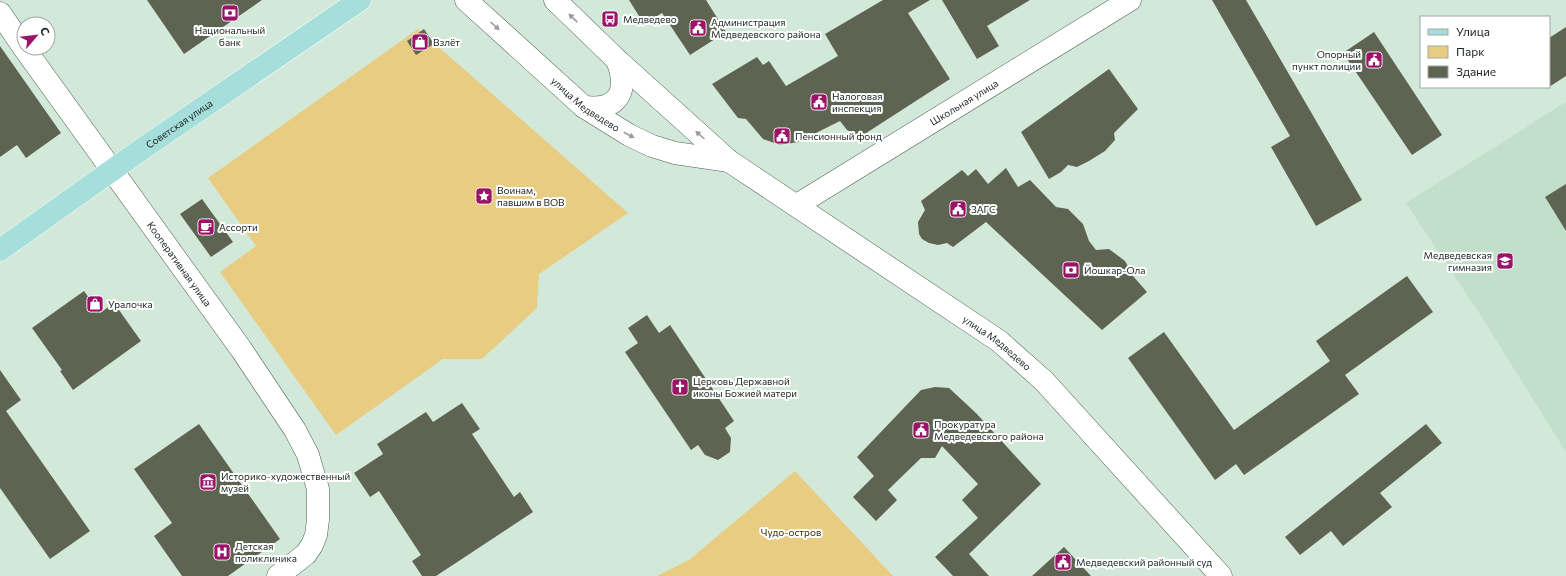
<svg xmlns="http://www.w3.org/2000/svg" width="1566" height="576" font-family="Commissioner,sans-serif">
<rect width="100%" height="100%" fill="#d2e9da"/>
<path fill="#c1dfcb" d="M1566,102V452L1483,319L1406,203Z"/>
<path fill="#e8cc82" d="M418,29L628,213L539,274L537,308L482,359H443L336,435L220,272L256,246L208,178Z
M795,471L893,576H657L689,560Z"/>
<path fill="#5e6451" d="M147,0H262L184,54Z
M629,0H706L726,32L690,55L662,13L644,24Z
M883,0H930L908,13L950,79L860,137L847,130L840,121L798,142L780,145L763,139L746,119L738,118L712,84L757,57L763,65L769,61L786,86L838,56L825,34Z
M942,0H1030L987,26L999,46L977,59Z
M1212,0H1246L1362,200L1316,226L1271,147L1290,136Z
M1566,27V76L1549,87V38Z
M424,29L434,44L416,55L407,41Z
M1374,32L1442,135L1412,155L1343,53Z
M0,46L61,133L26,158L17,145L0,157Z
M1109,69L1138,109L1114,133L1115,140L1105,151L1089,161L1077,167L1068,165L1061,172L1049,179L1021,132Z
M1006,168L1018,187L1030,180L1056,207L1068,209L1083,224L1089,241L1096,250L1109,249L1125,261L1133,276L1147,292L1102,330L986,222L953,247L947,243L938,245L929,243L922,239L919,234L918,222L925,210L921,201L962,170L968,176L976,169L988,184Z
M1566,184V231L1545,197Z
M202,199L233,242L211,257L180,214Z
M1407,276L1433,312L1345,375L1359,394L1244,475L1236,464L1215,480L1128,358L1164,332L1234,430L1330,361L1316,341Z
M84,291L100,313L114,303L141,341L73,390L60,371L62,370L32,328Z
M647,315L659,333L670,325L734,421L725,428L731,438L730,452L718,460L705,455L698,445L691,450L625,352L638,343L628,328Z
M0,370L21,400L6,411L90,531L50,559L0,488Z
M935,387L949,388L976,413L1041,484L969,554L989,576H953L935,557L978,518L962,500L978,484L942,446L935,458H921L888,490L897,500L876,521L853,497L874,476L857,457L921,390Z
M462,403L480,429L472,434L514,497L520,492L533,512L436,576H422L412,561L421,555L379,491L370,497L354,473L383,454L377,444L426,412L433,422Z
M199,424L280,539L228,576H182L154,536L172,523L134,469Z
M1426,424L1442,443L1380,493L1392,507L1343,546L1331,531L1300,555L1285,537Z
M1064,547L1091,576H1032Z"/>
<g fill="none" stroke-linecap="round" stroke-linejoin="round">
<g stroke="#4b5f53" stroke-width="23">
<g id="minor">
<path id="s1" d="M466,0L584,107L629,135L652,146L675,153L729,161"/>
<path id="s2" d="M555,0L617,60L729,161L999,341L1044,381L1221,576"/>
<path d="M0,13L24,48"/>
<path id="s3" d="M24,48L241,349L295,430L308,455L318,489V520L316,535L312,545L306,554L278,576"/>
<path d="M584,107C619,111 629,91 617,60"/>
<path id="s4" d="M797,205L1130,0"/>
</g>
</g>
<g stroke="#fff" stroke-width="23">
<g id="major">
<path id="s5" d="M0,250L142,149L360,0"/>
</g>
</g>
<use href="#minor" stroke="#fff" stroke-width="22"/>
<use href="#major" stroke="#a5deda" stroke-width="22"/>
</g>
<defs><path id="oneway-solid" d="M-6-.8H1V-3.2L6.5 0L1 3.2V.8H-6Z"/></defs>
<g fill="#989c9a">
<use href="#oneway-solid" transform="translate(573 18) rotate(-136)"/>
<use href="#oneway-solid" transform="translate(495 26) rotate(42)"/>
<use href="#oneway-solid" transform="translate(629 135) rotate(28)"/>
<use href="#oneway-solid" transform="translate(700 135) rotate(-138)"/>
</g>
<defs>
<g id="bank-square" transform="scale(0.9)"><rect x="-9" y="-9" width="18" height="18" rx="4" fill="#991367" stroke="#fff"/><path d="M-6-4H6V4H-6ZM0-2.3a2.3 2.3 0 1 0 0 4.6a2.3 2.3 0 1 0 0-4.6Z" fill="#fff"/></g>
<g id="bus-square" transform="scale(0.9)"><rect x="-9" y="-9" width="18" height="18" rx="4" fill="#991367" stroke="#fff"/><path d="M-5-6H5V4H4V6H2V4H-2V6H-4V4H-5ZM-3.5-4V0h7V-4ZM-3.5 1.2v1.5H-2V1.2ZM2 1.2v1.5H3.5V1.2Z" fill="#fff"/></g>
<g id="civic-square" transform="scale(0.9)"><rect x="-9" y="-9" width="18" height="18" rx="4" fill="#991367" stroke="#fff"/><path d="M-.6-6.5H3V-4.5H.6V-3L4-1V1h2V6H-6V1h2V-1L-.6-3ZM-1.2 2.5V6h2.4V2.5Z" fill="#fff"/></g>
<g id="shop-square" transform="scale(0.9)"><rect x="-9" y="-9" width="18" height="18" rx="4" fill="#991367" stroke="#fff"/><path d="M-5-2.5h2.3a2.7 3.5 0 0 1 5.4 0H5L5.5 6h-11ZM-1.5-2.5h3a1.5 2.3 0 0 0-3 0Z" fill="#fff"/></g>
<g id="sight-square" transform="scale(0.9)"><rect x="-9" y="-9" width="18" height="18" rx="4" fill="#991367" stroke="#fff"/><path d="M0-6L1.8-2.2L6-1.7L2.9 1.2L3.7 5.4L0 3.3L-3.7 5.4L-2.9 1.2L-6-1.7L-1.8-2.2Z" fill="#fff"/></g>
<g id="cafe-square" transform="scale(0.9)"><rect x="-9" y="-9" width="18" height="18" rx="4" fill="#991367" stroke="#fff"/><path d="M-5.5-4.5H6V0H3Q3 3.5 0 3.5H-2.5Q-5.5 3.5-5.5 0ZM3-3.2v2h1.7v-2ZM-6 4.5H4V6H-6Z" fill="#fff"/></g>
<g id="school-square" transform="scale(0.9)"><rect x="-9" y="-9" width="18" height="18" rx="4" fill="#991367" stroke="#fff"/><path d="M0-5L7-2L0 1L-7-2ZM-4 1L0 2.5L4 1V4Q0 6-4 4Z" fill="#fff"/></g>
<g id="church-square" transform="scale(0.9)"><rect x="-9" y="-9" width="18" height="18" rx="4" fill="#991367" stroke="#fff"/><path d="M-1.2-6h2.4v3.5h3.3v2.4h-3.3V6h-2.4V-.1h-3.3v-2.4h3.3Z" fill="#fff"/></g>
<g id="museum-square" transform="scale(0.9)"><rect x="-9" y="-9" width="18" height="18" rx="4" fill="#991367" stroke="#fff"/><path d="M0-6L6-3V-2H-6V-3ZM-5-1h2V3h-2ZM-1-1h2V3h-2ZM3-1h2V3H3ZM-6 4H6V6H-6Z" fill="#fff"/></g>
<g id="hospital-square" transform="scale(0.9)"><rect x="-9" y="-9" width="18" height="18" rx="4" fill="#991367" stroke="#fff"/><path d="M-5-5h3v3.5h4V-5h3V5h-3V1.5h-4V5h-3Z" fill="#fff"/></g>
</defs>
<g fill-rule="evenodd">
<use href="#bank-square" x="230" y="13"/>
<use href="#bus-square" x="610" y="19"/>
<use href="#civic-square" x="698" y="28"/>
<use href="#shop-square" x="420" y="42"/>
<use href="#civic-square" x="1374" y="60"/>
<use href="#civic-square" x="819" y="102"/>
<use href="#civic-square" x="782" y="136"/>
<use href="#sight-square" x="484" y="196"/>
<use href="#civic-square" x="958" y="209"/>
<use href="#cafe-square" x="206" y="227"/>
<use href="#school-square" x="1505" y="261"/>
<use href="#bank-square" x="1071" y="270"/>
<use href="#shop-square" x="95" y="304"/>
<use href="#church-square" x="680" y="387"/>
<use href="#civic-square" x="921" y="430"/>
<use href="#museum-square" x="208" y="482"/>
<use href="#hospital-square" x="222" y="552"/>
<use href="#civic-square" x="1063" y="562"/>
</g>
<g text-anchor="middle" stroke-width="4" stroke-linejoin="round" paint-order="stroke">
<g font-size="10" fill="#1b241e" stroke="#fff" text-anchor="start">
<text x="623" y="23">Медведево</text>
<text x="711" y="26">Администрация<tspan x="711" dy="12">Медведевского района</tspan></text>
<text x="230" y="34" text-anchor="middle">Национальный<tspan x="230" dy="12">банк</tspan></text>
<text x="433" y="46">Взлёт</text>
<text x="1361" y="58" text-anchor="end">Опорный<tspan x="1361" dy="12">пункт полиции</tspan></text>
<text x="832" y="100">Налоговая<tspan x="832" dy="12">инспекция</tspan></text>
<text x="795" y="140">Пенсионный фонд</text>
<text x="497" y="194">Воинам,<tspan x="497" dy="12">павшим в ВОВ</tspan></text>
<text x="971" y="213">ЗАГС</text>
<text x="219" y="231">Ассорти</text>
<text x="1492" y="259" text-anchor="end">Медведевская<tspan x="1492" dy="12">гимназия</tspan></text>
<text x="1084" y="274">Йошкар-Ола</text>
<text x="108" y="308">Уралочка</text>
<text x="693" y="385">Церковь Державной<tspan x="693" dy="12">иконы Божией матери</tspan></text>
<text x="934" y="428">Прокуратура<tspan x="934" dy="12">Медведевского района</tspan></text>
<text x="221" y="480">Историко-художественный<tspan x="221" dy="12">музей</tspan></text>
<text x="235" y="550">Детская<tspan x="235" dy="12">поликлиника</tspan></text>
<text x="1076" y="566">Медведевский районный суд</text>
</g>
<g font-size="10" fill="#1b241e" stroke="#fff">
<text dy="4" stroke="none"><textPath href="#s1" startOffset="159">улица Медведево</textPath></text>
<text dy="4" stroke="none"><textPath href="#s4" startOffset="196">Школьная улица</textPath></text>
<text dy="4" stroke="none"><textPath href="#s5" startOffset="219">Советская улица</textPath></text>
<text dy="4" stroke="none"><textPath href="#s3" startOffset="266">Кооперативная улица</textPath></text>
<text dy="4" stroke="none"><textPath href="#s2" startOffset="561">улица Медведево</textPath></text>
</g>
<g font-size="10" fill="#392b00" stroke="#fff">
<text x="791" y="536">Чудо-остров</text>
</g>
</g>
<rect x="1420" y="16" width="130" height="72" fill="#ffffff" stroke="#a4a7a5"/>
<rect x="1428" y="29" width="20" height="6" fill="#a5deda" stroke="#a4a7a5"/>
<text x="1456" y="36" font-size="12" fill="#1b241e">Улица</text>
<rect x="1428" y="46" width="20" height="12" fill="#e8cc82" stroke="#a4a7a5"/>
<text x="1456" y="56" font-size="12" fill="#1b241e">Парк</text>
<rect x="1428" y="66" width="20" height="12" fill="#5e6451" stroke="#a4a7a5"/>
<text x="1456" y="76" font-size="12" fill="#1b241e">Здание</text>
<g transform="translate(36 36) rotate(62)"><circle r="19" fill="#ffffff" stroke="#a4a7a5"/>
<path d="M0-3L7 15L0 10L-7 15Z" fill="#991367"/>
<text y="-6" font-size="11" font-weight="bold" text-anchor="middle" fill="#1b241e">С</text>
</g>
</svg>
